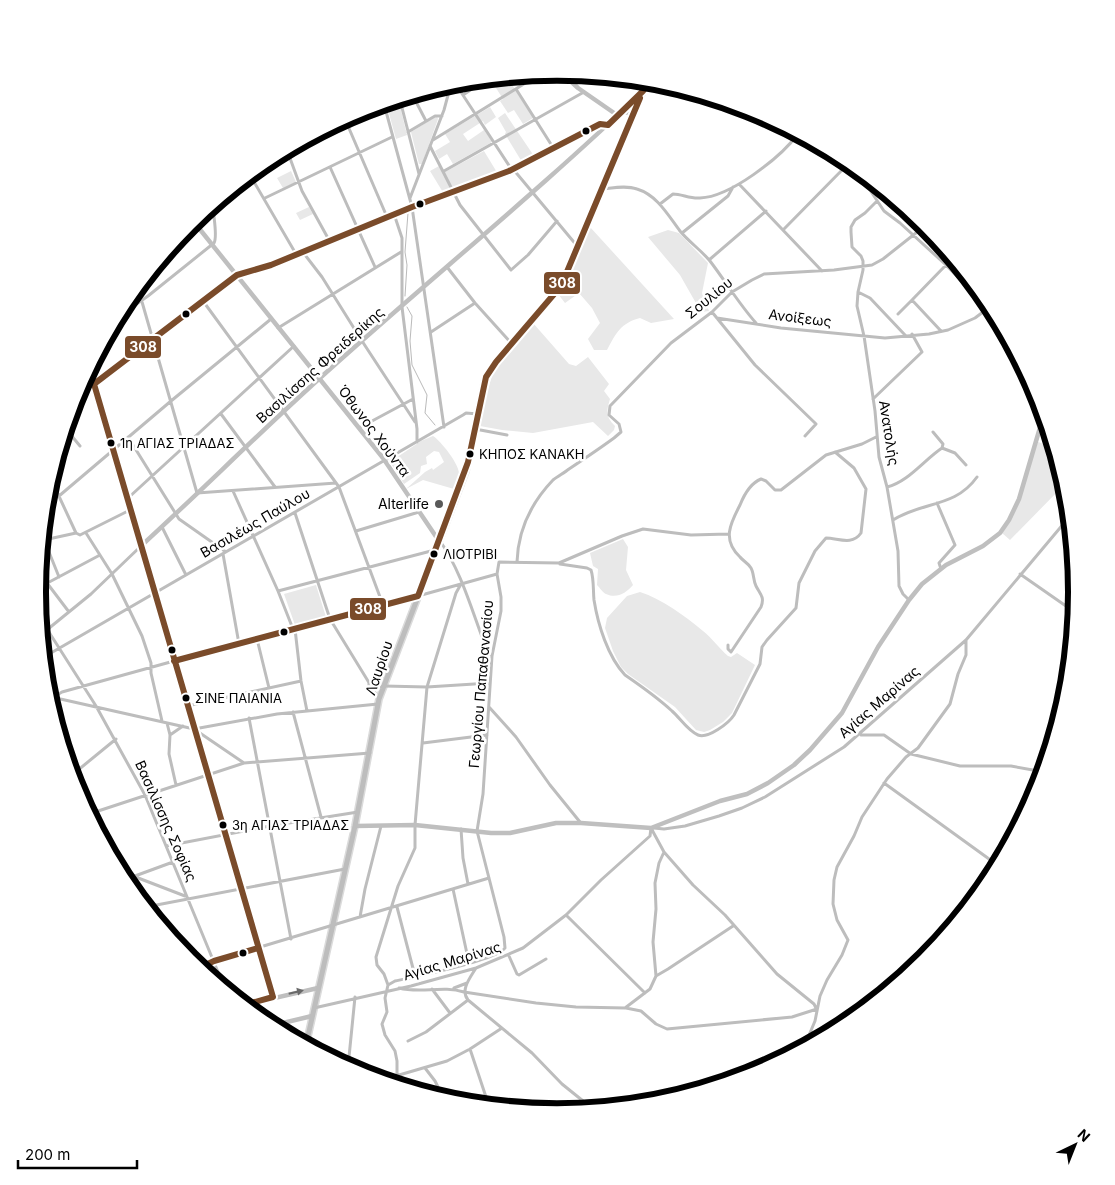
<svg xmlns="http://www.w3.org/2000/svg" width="1115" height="1185" font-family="Inter,sans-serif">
<rect width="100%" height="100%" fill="#fff"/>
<path fill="#e8e8e8" d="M505,78L509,84L511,83L533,118L523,124L514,110L508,113L500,101L503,99L491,80Z
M399,102L407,135L396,139L387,106Z
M490,107L496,117L485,125L483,121L463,134L468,141L484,130L492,142L453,164L447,154L439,159L435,151L450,142L445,134Z
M505,113L534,156L522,162L505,134L506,132L498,118Z
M437,116L438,119L422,164H419L411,132Z
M484,151L498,174L444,194L430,171L439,166L443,173Z
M291,171L296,182L283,188L277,178Z
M309,207L313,214L300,220L296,213Z
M588,227H590L674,319L651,323L640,318C621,323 616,333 607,350H594L588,339L600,323L592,308L579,293L565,303L558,294Z
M668,230L679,233L708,263L702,293L709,311L701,312L680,275L648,237Z
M533,323L569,364L576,366L588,357L609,384L604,391L610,399C606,412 606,417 615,426L614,430L608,436L593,422L533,433L502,430L480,426L486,395L494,370Z
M433,436C441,441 460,465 459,474C459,480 456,485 454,489L423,480L406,489L425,472L432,468L433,470L444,462L439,452L434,451L426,457L427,464L421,466L420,473L404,484L390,462L421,441Z
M1038,442C1055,446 1061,470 1065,484L1010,540L1002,533L1011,519Z
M623,539L628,547L626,570L633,585C626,593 617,599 606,594C603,593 600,588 597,585L598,569L593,566L590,553Z
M316,585L326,617L295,625L284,594Z
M640,592C662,599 685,616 703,631C712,638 719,648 728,656L731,657L737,653L755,665L732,713L723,722L710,730L704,732L696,730L675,707L628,674L621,667L613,651L605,628L607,618L627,596Z"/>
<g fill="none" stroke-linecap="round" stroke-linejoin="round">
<path stroke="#bababa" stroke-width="1" d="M209,209V219
M405,296L407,265L405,252L408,213
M407,307L412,316L410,341L412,365L427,395L425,413L435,425"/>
<g stroke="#dbdbdb" stroke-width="8">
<path id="primary" d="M371,685L383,686
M306,1045L355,826L379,699L466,471L485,379L492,367L561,286L643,91L649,82"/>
</g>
<path stroke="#bdbdbd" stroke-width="3" d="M455,83L512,170
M516,89L554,149
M463,95L487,79
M413,96L426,121
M400,100L419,174
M384,104L412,207L444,427
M384,106L395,101
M345,119L387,217
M408,132L435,116H442
M433,140L540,74
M430,146L460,205L511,270L528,255L557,221
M287,150L302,191L329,240
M830,152L846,166L857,179L870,190L884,211L900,223L946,265L953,258
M330,167L375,267
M513,169L578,247
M444,171L584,92
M250,175L296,254
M739,184L822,271
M602,189C613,188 626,185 637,189C657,195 668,215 680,231C689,242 701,250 710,261C726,282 739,304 756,323
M265,198L392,137
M410,198L444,110L451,84
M877,201L865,213L855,220L851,227V232L852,247L861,256L863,261V270L858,292L857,306L864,336L875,411L879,457L887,487L898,551L899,586L903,594L909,600
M660,204L673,194C682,194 690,199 700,198C730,197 780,158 798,134
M394,214L402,238V307L417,429V442
M784,229L846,166
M682,233L728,196L733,187
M302,251L322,277L362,341L415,422
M709,260L766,211
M447,267L475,303L512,344
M138,288L197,493L336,483
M858,292L870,298L905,335
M912,300L946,265L988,308
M203,301L339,487L383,605
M985,311L1001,325
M712,312L755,365L814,422L816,424L805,436
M898,314L912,300L941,331
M118,317L148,296L214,243C218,236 213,215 213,206
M717,318L781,328L885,338L929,334L948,330L975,318L991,306
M278,328L401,252
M431,332L475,303
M873,399L922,352L912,334
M73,408L94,384L237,275L271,265L412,207L509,171L600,124L607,125
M221,414L275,487
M359,428L413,399
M66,429L80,446
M475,429L507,435
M933,432L943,444L942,448
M128,437L179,519L226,552
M51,479L76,533
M887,487C908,482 924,460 942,448L955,453L966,465
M233,491L278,591L293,629
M59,496L171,401L271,319
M127,499L294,346
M937,503L955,545L939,563L941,569
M295,513L330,619L379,699
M893,520C923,501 955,508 977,477
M162,527L186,575
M356,531L419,512
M86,533L112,574L142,636L151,663V673L162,721
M43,537L59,577
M44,540L76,533L80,535L130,510
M440,541C462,572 473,615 487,650L492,656
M223,554L239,644
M517,562C518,530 531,503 553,480C558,476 564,473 569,469C584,459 599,449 614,438L621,432L619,424L609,415L610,406L671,343L712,312L732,292L752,280L764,274L834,270L872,265L883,259L926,225
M560,564L587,568L591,570C594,579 593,590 594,600C598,625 608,657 625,675C641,686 658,698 672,711C680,718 688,731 698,735C708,739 729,723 734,715L760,664L762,647L767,640L796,608L799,583L815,551L826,538C838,538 852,546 861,533L866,489L854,468L835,452
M1020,574L1076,613
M47,583L69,612
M38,588L100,555
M278,591L431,551L434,553
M418,596L497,574
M40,618L96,706L145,795L225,989
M295,629L301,681L307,711
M257,639L269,688
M728,645V649L731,652L761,607C765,597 760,594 756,586C753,580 754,573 751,568C748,563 743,561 740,557C722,540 730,524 740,505C744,495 751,483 761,479L766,481L775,490H781L826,455L862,444L876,437
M47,654L45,643L48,629L91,594L141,546
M44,657L463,415L466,413L478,414
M174,661L62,692L57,695L56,698L194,729L244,763
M384,686L427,687L490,683
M187,706L301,681
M489,707L516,737L550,785L580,822
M293,712L321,817
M249,718L291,939
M167,723L170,735L169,754L176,785
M194,729L277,714L378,704
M170,735L183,726
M861,735H884L911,754L960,766H1011L1044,772
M423,743L487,735
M72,775L116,739
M884,783L996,864L990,881
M89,814L244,763L370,753
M651,828L664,852L693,885L725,915L777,974L814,1004L816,1008
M654,828L664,829L685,826L719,816L742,808L765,797L844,747L966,640L1070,516
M461,829L463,858L468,884
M166,846L270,826L358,812
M133,876L185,896
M124,880L173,862
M453,889L469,963
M146,907L345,869
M397,907L415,976
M566,915L645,993
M360,917L365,889L381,826
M509,956L517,974L519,975L546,959
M199,968L214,961L489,878
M476,968C470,978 460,990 468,1000L532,1053L562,1084L593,1109
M656,976L668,969L733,926
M388,985L395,981C414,977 496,961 505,948L504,937L477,831L483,794L492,656L501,611V597L497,574L499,562L559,563L622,536L643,529L691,535L728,534
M399,988C421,994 442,985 464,992L536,1003L576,1007L625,1008L650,989L656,976L653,942L656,909L655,883L659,863L664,852
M454,988L467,983
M432,989L450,1013
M314,1008L411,986L476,968L523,948L566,915L601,880L650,836L651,828
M626,1008L641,1011L656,1024L667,1029L792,1017L817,1009
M408,1041L426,1032L468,1000
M804,1047L815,1021L820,996L827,980L842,955L848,940L837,920L833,904L834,880L837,867L854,836L862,817L887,779L906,757L918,748L950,704L958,674L966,655V640
M470,1049L489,1106
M348,1067L355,997
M425,1068L435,1081L444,1099
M382,1080L447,1061L470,1049L502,1028
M397,1085V1061L395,1051L385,1035L382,1024L387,1012L385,998L388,985L384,974L377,965L376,957L398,886L415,848V825L427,687L456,593L461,584"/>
<path stroke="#bfbfbf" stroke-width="4.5" d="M562,73L578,88L617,115
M620,112L633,113
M194,222L383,458L439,541
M87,374L94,384L273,997
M141,546C201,491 259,433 320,378C426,282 538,192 642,92
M174,661L418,596
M355,826L415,825L491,833H510L556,823H581L651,828L720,801L747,794L768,783L794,765L810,750L842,713L878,647L909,600L922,584L946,565L983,546L1000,533L1009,520L1019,499L1044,414
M244,1005L318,988
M270,1026L312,1016"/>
<use href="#primary" stroke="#bdbdbd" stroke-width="5"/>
<g stroke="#fff" stroke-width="10">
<path id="bus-1" d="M174,661L418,596L468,462L486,377L496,362L561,286L640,98
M199,968L214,961L258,948
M244,1005L273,997L94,384L237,275L271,265L412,207L509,171L600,124L608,125L643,91L649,82"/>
</g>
<use href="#bus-1" stroke="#7a4b2a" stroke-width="6"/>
</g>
<defs><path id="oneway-solid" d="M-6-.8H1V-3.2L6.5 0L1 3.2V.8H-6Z" transform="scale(1.25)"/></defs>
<use fill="#696969" href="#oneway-solid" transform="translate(296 992) rotate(-13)"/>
<g fill="#000" stroke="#fff" stroke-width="2">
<circle cx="586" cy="131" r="4.5"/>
<circle cx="420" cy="204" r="4.5"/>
<circle cx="186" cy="314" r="4.5"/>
<circle cx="111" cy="443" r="4.5"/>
<circle cx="470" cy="454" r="4.5"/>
<circle cx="434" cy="554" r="4.5"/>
<circle cx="284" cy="632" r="4.5"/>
<circle cx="172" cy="650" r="4.5"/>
<circle cx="186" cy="698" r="4.5"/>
<circle cx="223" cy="825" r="4.5"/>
<circle cx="243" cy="953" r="4.5"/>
</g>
<circle fill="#595959" stroke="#fff" stroke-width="2" cx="439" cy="504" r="5"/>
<g text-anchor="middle" stroke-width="5" stroke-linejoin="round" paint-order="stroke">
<g font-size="13" fill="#000" stroke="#fff" text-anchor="start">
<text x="120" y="448">1η ΑΓΙΑΣ ΤΡΙΑΔΑΣ</text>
<text x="479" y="459">ΚΗΠΟΣ ΚΑΝΑΚΗ</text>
<text x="443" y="559">ΛΙΟΤΡΙΒΙ</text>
<text x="195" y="703">ΣΙΝΕ ΠΑΙΑΝΙΑ</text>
<text x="232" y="830">3η ΑΓΙΑΣ ΤΡΙΑΔΑΣ</text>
</g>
<g font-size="14" fill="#000" stroke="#fff">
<text transform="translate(709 298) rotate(-39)" y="5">Σουλίου</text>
<text transform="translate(800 318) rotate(7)" y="5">Ανοίξεως</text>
<text transform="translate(320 365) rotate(-42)" y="5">Βασιλίσσης Φρειδερίκης</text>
<text transform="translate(374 431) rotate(53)" y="5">Όθωνος Χούντα</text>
<text transform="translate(889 433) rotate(81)" y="5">Ανατολής</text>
<text transform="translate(255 523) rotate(-30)" y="5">Βασιλέως Παύλου</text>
<text transform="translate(379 668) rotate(-71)" y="5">Λαυρίου</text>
<text transform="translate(481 684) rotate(-85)" y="5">Γεωργίου Παπαθανασίου</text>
<text transform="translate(879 702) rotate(-41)" y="5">Αγίας Μαρίνας</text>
<text transform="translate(166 821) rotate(66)" y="5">Βασιλίσσης Σοφίας</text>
<text transform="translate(452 961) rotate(-17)" y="5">Αγίας Μαρίνας</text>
</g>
<g font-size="14" fill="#000" stroke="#fff" text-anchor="end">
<text x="429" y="509">Alterlife</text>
</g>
</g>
<path d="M0 0H1115V1185H0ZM46 592a511 511 0 1 1 1022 0a511 511 0 1 1-1022 0Z" fill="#fff" fill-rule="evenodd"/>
<path fill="none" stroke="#000" stroke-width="6" d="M46 592a511 511 0 1 1 1022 0a511 511 0 1 1-1022 0Z"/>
<g stroke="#fff" stroke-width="2">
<rect x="543" y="271" width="38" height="24" rx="5" fill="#7a4b2a"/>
<rect x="124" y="335" width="38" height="24" rx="5" fill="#7a4b2a"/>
<rect x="349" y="597" width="38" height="24" rx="5" fill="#7a4b2a"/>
</g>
<g font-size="14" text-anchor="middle" font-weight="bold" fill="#fff">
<text x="562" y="288">308</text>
<text x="143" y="352">308</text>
<text x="368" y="614">308</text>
</g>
<g transform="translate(1075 1145) rotate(43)" stroke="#ffffff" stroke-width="4" paint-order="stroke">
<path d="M0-4L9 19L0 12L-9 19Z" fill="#000000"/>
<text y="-8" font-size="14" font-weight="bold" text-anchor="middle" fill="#000000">N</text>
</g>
<path d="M18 1160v8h119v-8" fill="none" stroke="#000000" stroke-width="2.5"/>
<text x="25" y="1160" font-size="15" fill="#000000" stroke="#ffffff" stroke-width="4" paint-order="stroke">200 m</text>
</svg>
